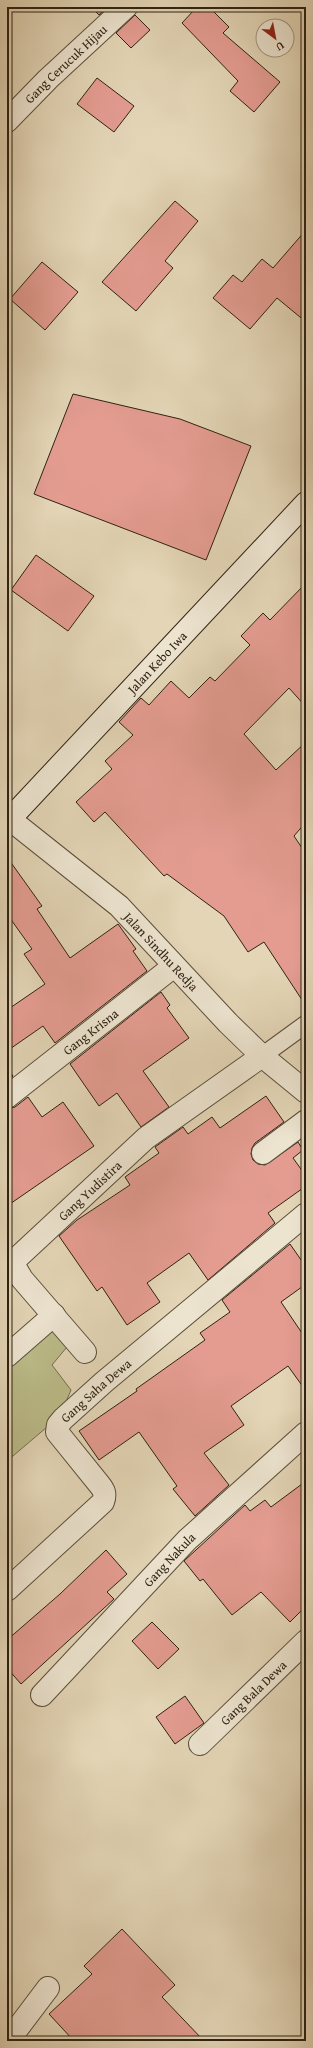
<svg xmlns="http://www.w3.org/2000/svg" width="313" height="2048" font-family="'Gentium Book Plus',serif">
<rect width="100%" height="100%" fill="#e3d5b6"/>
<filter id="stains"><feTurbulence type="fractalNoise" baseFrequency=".005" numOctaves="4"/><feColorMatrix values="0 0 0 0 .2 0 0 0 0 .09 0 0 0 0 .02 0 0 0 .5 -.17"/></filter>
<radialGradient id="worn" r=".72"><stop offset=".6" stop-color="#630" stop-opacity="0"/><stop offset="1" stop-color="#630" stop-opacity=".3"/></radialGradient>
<path fill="#bbbb89" stroke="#746e4e" d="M47,1308L77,1335L52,1365L71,1390L60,1416L7,1461V1341Z"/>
<path fill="#e49c91" stroke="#2e2213" d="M91,7H108L99,15Z
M205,7H209L229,27L223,33L280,82L254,112L230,91L238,81L182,23L195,9L199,12Z
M135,15L150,30L131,48L116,33Z
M97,78L134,106L114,132L77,104Z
M175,201L198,221L165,261L173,268L136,311L102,282Z
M306,230V322L277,298L250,329L213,298L233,275L242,282L262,259L273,268Z
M42,262L78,292L45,330L10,299Z
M73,394L180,419L251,446L206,560L34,494Z
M36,555L94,596L68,631L11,590Z
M306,583V707L289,688L244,734L276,770L306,742V822L294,836L306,854V1006L264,942L248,952L224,916L167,874L164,876L105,812L94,822L76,802L112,769L105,761L133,735L119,722L141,698L149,705L171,681L189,698L210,677L215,681L250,645L241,636L263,613L270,620Z
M7,857L42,906L37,909L70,958L118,924L136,949L133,951L147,971L55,1043L43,1026L7,1051V1010L45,984L24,954L32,949L7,914Z
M161,992L170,1005L167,1008L189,1038L143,1071L169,1107L141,1127L117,1093L99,1106L70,1064Z
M7,1068L13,1076L7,1081Z
M266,1096L284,1122L255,1143L252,1148L251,1154L253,1160L258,1164L265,1165L298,1142L303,1150L293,1158L306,1176V1186L268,1213L275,1223L208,1280L189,1253L147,1283L160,1302L127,1325L102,1287L97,1291L59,1236L77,1220L130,1185L125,1177L159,1153L155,1147L183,1127L188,1134L212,1117L220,1128Z
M28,1097L42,1117L63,1102L94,1146L7,1206V1109L15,1107Z
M290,1244L306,1267V1284L281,1302L306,1339V1391L288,1366L231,1406L244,1425L204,1453L229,1485L195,1516L173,1489L177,1486L139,1432L99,1460L79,1431L137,1391L136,1389L205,1340L200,1333L230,1312L222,1300Z
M306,1481V1606L290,1622L261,1592L232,1615L203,1579L200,1581L184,1561L245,1505L250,1511L265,1500L271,1507Z
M106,1550L127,1574L107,1592L114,1599L21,1684L7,1668V1640L60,1594Z
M152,1622L179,1649L158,1669L132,1641Z
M185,1696L204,1723L175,1744L156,1717Z
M122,1929L175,1985L162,1997L204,2041H74L49,2014L92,1974L84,1966Z"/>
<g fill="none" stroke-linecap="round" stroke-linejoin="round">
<g stroke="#5b4f3c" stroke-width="19">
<path id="lane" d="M262,1056L306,1024"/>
</g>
<g stroke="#5b4f3c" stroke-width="24">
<g id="street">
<path id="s1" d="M7,121L48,79L126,7"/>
<path id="s2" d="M7,817L119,906L228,1023L262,1056L306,1092"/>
<path id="s3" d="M7,1097L174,966"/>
<path d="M263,1153L306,1121"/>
<path id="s4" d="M85,1352L22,1279L15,1267L16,1259L146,1138L262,1056"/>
<path d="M7,1356L54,1315"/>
<path id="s5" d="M7,1590L103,1502C106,1494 104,1490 99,1484L57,1432L58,1425L63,1419L104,1382L306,1214"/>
<path id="s6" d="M42,1695L187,1540L306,1433"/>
<path id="s7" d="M200,1744L306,1641"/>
<path d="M8,2041L48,1988"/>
</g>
</g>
<g stroke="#2e2213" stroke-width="24">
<g id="secondary">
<path id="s8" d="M7,822L306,503"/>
</g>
</g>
<use href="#lane" stroke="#ede4d0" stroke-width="17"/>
<use href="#street" stroke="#ede4d0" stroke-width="22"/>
<use href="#secondary" stroke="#ede4d0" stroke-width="22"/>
</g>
<g text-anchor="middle" stroke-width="3" stroke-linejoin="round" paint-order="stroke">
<g font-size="13" fill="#2e2213" stroke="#ede4d0">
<text dy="5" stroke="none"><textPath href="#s1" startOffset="82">Gang Cerucuk Hijau</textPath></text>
<text dy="5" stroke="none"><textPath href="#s8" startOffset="219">Jalan Kebo Iwa</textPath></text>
<text dy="5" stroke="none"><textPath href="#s2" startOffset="205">Jalan Sindhu Redja</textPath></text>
<text dy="5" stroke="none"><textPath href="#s3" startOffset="106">Gang Krisna</textPath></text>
<text dy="5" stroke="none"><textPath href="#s4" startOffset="219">Gang Yudistira</textPath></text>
<text dy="5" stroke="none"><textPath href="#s5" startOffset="275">Gang Saha Dewa</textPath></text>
<text dy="5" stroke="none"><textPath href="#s6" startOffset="186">Gang Nakula</textPath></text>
<text dy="5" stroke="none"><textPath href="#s7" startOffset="74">Gang Bala Dewa</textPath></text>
</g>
</g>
<rect width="313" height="2048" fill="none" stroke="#e3d5b6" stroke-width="24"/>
<rect x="8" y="8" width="297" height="2032" fill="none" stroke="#2e2213" stroke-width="2"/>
<rect x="12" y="12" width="289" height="2024" fill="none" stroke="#2e2213"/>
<g transform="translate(275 38) rotate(148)"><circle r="19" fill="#ede4d0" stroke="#a19684"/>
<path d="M0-3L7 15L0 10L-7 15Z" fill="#8f2418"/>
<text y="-6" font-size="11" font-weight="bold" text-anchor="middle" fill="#2e2213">U</text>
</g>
<rect width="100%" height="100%" filter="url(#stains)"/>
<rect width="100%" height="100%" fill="url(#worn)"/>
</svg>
